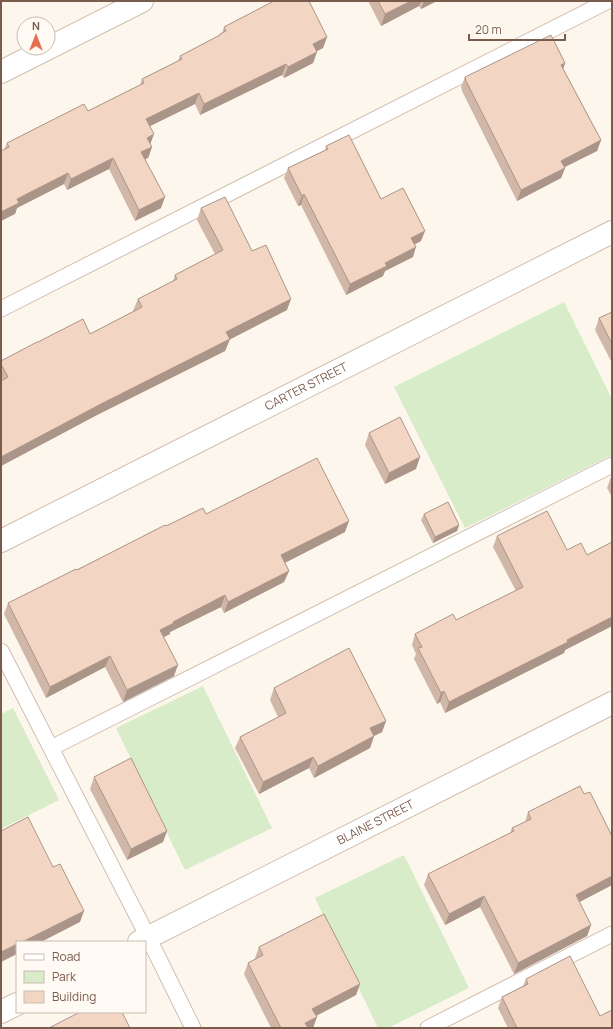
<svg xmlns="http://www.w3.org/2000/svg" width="613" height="1029" font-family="Manrope,sans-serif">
<rect width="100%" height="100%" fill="#fdf6ec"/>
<path fill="#d8ecc9" d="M564,302L612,399V455L465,528L394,387Z
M203,686L272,828L185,870L116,728Z
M13,708L59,800L1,829V714Z
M404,855L469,988L388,1028H378L315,898Z"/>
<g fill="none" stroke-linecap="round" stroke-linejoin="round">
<g stroke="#d1beb0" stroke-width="17">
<path id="lane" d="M1,309L608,1
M1,651L148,937L193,1028
M51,748L612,465
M428,1028L612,934"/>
</g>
<g stroke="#d1beb0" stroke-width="24">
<g id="street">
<path d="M1,72L142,1"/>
<path id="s1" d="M1,541L612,232"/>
<path id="s2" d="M139,942L612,703"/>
<path d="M1,1012L17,1004"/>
</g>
</g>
<use href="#lane" stroke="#fff" stroke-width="15"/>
<use href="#street" stroke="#fff" stroke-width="22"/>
</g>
<path fill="#d1b7a8" d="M368,1H437L421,9L419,6L381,26Z
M224,27L327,37L323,48L317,51L313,63L284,78L282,75L200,115L195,104L150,126V144L152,147L148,158L145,159L161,208L135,221L109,169L67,190L64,184L17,208L15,214L4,150L7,143L88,111L140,85L142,79L178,61L180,56L219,36L220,34H222Z
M565,63L563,69L601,140L597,151L564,167L565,168L561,178L517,201L462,91V90L461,87L465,77Z
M326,146L381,199L421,241L415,244L413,257L385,271L383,276L346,295L301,205L298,206L284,178L288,168L325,150Z
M201,208L252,251L287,310L230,339L225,351L97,415L1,466V361L38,342L90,334L134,311H133L138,299L173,281L175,275L215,254L197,220Z
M612,312V363L595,330L599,318Z
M369,433L416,469L385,484L365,445Z
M611,477H612V497L607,488Z
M206,514L345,532L284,563L289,571L284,582L224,613L221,607L170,632V634L164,637L174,676L123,702L105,667L46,698L4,614L8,603L166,526Z
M424,514L459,525L457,531L433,543L421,520Z
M497,536L567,550L587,555L612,542V626L565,650L564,653L445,713L440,702L437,704L414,659L416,654L412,645L415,634L456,620L516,591L493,547Z
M274,688L386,721L382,732L374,736L370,748L314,778L309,768L259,794L235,748L240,737L278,717L270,700Z
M94,777L167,831L163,842L127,860L90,789Z
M584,794L612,885L579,902L591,925L587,936L514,974L480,907L445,925L424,885L428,874L510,833L512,828L525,822L528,812Z
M259,947L360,984L356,995L316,1016L313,1028H271L244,974L248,963L255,959V958Z
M526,979L600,1016L612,1028H508L498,1008L502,997L523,986Z"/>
<path fill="#aa9588" d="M411,1H421L419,6L381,26L385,14Z
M424,1H437L421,9Z
M327,37L323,48L309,55L313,44Z
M317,52L313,63L284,78L288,67Z
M565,63L562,73L561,65Z
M286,64L282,75L200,115L204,104Z
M199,93L195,104L142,130L146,119Z
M154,134L150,145L147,138Z
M601,140L597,151L557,171L561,161Z
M152,147L148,158L137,163L141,152Z
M113,158L109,169L67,190L71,179Z
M565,168L561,178L517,201L521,190Z
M68,173L64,184L17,208L15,214L1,221V212L17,199Z
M304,194L301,205L298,206L302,196Z
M165,197L161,208L135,221L139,210Z
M425,231L421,241L408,248L411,238Z
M416,247L413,257L385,271L383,276L346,295L350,284L385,263Z
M291,299L287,310L229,340L230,339L225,351L97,415L1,466V457L226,332Z
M420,457L416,469L385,484L389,473Z
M349,521L345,532L277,567L281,555Z
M459,525L457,531L433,543L435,537Z
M289,571L284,582L224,613L228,602Z
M225,595L221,607L170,632V634L156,641L160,630L173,622Z
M612,617V626L565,650L564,653L445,713L449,702L567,640Z
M110,656L105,667L46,698L50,687Z
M178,665L174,676L123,702L127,690Z
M444,691L440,702L437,704L441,693Z
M386,721L382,732L366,740L370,728Z
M374,736L370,748L314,778L318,766Z
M313,757L309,768L259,794L263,782Z
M167,831L163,842L127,860L131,849Z
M612,876V885L572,906L576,895Z
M484,896L480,907L445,925L449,914Z
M84,911L80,922L41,942H22Z
M591,925L587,936L514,974L518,963Z
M17,944V954L1,962V952Z
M360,984L356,995L308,1020L312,1009Z
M317,1017L313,1028H304L305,1023Z"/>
<path fill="#f3d5c3" stroke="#aa9588" d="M274,1H309L327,37L313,44L317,52L288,67L286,64L204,104L199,93L146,119L154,134L147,138L152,147L141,152L165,197L139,210L113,158L71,179L68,173L17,199L19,203L1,212V151L9,147L7,143L84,104L88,111L144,83L142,79L182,59L180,56L220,35V34L226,31L224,27Z
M378,1H411L385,14Z
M551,35L565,63L561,65L601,140L561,161L565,168L521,190L466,81L465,77Z
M349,135L381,199L403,188L425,231L411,238L416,247L385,263L387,266L350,284L304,194L302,196L288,168L328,149L326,146Z
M225,197L252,251L266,245L291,299L226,332L230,339L101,404L1,457V381L8,377L1,364V361L37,342H38L83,319L90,334L142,307L138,299L177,279L175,275L223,250L201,208Z
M612,312V344L599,318Z
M400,417L420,457L389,473L369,433Z
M317,458L349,521L281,555L289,571L228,602L225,595L173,622L174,623L160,630L178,665L127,690L110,656L50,687L8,603L76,569L77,570L165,525L166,526L203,508L206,514Z
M448,502L459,525L435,537L424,514Z
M547,511L567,550L581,543L587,555L612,542V617L567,640L568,642L449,702L444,691L441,693L418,648L422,647L415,634L453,614L456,620L523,587L497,536Z
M349,648L386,721L370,728L374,736L318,766L313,757L263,782L240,737L286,713L274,688Z
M131,758L167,831L131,849L94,777Z
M580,786L584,794L590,792L612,836V860L611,861L612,863V876L576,895L591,925L518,963L484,896L449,914L428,874L514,831L512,828L531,819L528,812Z
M28,817L53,867L60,864L84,911L22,942H17V944L1,952V831Z
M324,914L360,984L312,1009L317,1017L305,1023L308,1028H281L248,963L263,955L259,947Z
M570,956L600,1016L612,1010V1028H517L502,997L528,984L526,979Z
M80,1012H122L130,1028H49Z"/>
<g text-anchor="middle" stroke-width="4" stroke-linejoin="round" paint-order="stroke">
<g font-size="12" fill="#7a5c4d" stroke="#fffaf3">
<text dy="4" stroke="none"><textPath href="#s1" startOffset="342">CARTER STREET</textPath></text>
<text dy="4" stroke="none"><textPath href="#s2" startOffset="265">BLAINE STREET</textPath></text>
</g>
</g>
<rect width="613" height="1029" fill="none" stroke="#7a5c4d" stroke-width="4"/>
<rect x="16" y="941" width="130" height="72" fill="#fffaf3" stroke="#cabbb1"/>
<rect x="24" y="954" width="20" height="6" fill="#ffffff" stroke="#cabbb1"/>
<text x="52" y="961" font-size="12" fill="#7a5c4d">Road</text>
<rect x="24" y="971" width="20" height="12" fill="#d8ecc9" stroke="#cabbb1"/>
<text x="52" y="981" font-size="12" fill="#7a5c4d">Park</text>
<rect x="24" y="991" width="20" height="12" fill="#f3d5c3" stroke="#cabbb1"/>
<text x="52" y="1001" font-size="12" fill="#7a5c4d">Building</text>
<g transform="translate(36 36)"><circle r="19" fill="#fffaf3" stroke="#cabbb1"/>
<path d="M0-3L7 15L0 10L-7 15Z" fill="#e76f51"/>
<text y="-6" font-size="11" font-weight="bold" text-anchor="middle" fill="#7a5c4d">N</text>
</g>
<path d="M469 34v6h96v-6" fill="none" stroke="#7a5c4d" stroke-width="2"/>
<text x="475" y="34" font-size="12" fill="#7a5c4d" stroke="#fffaf3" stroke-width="3" paint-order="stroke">20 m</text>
</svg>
